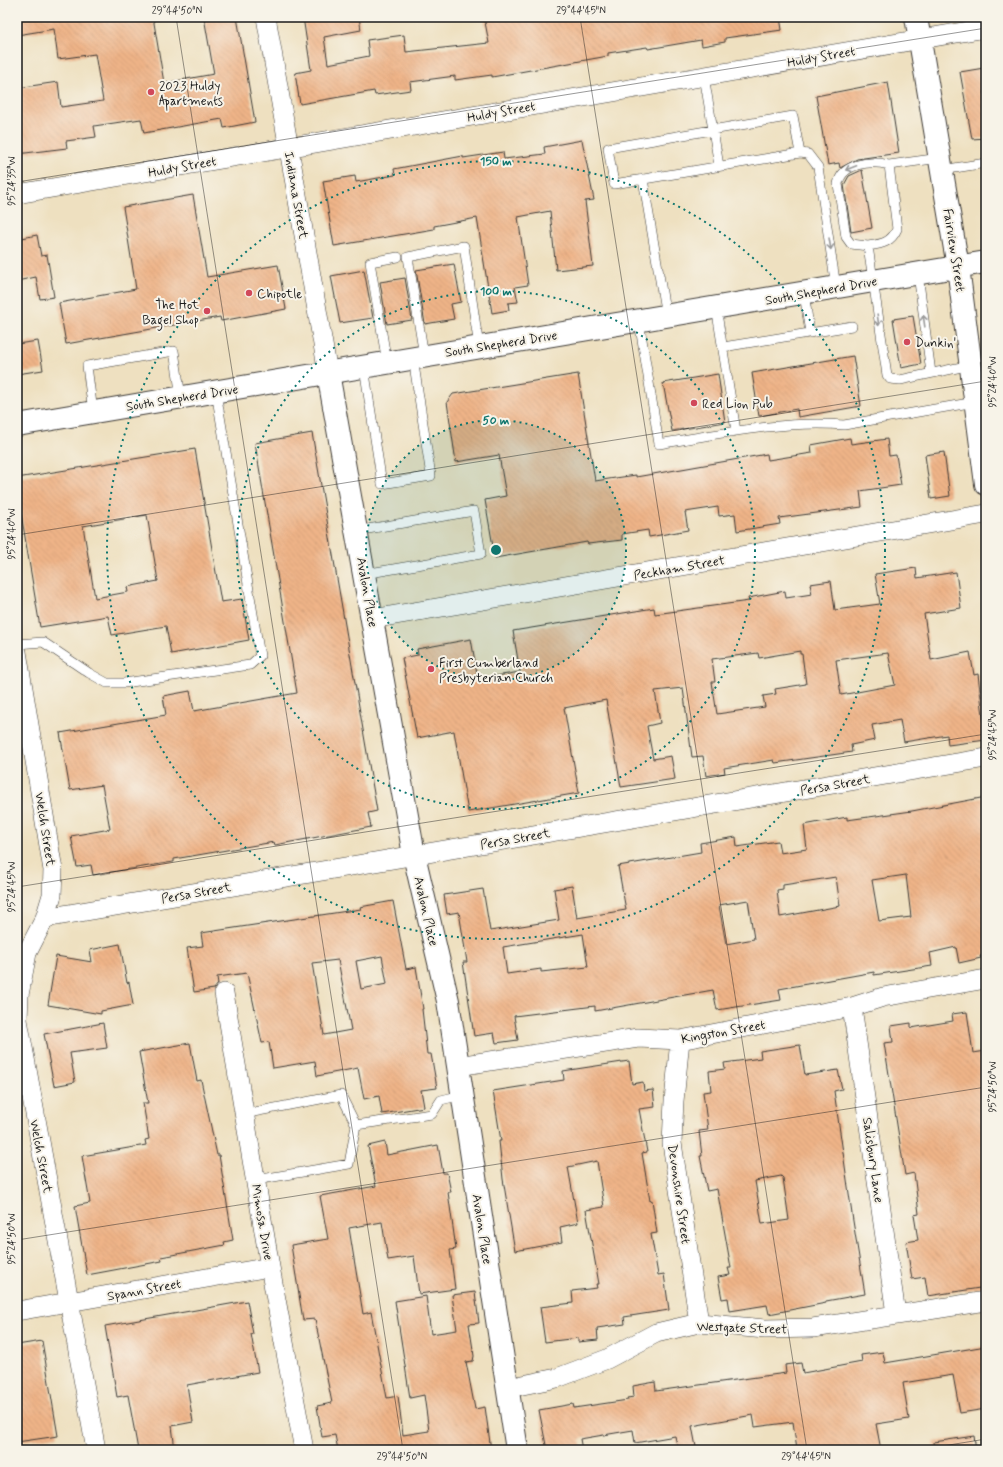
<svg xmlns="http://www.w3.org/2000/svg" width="1003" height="1467" font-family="Mynerve,sans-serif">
<defs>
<pattern id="building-back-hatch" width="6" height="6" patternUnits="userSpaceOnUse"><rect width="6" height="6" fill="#efb488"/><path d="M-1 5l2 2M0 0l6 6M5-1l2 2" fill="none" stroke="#cc9a75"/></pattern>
</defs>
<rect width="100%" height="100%" fill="#f7f3e8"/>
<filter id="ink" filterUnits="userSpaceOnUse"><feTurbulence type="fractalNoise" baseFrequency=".025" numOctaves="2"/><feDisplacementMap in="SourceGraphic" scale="8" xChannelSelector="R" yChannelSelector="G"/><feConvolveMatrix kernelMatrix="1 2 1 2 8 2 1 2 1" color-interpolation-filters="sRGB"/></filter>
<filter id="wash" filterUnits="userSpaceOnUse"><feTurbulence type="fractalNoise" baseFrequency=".012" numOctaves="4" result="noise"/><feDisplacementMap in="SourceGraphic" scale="16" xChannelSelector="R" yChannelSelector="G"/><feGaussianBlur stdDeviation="0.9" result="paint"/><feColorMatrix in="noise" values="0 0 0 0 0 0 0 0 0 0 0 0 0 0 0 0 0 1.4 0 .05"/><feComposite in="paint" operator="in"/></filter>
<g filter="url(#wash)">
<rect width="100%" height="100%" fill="#eee0c0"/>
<g id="blocks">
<path fill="url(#building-back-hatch)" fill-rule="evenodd" d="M17,17H153L164,83L214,74L204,17H237L255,122L224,128L222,119L144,133L141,119L94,126L96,137L66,141L67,148L17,154V88L58,82L61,107L103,101L95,54L58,59L54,29L17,35Z
M303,17H359L361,30L324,37L328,64L369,56L367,40L404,35L406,52L489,43L484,17H780L782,30L725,38V42L702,46L701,40L648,49L647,47L608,53V56L492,77V75L455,80V76L410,82L411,90L375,95L374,91L300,104L295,73L311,70Z
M984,68L986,138L972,139L960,72Z
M888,82L899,153L857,159L840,168L839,163L828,165L816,96Z
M582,140L594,200L585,201L593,266L556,270L550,211L518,217L528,285L515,287L518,302L508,303L509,310L492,313L477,218L434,226V229L334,246L323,181L355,176L356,182L395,175L394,169L463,156V158L503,152L504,159L545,154L544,147Z
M862,170L872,228L851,232L844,185L849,176Z
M193,195L207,277L278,265L286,309L221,321L220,317L66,344L59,303L136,289L123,207Z
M37,235L41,256L47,255L54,297L40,299L36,277L17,281V239Z
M454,264L461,302L451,304L454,319L425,324L416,270Z
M364,270L373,318L340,323L331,276Z
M405,278L412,320L387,324L380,282Z
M913,316L921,364L901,368L893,319Z
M38,341L43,370L17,374V344Z
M853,356L861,406L798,417L797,409L759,416L752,373Z
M578,374L595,481L636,475V477L767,454L768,460L812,453L811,445L850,438L851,444L887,439L889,456L896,455L901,485L860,491L862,507L779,518L780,524L737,531L735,514L719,516L718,507L685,512L688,530L649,537L648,530L622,534V540L588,544L587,542L495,558L485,500L506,496L499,455L456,462L447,402L453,394Z
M718,374L725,422L672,431L663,383Z
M312,433L377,811L368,813L371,827L275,845L274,842L174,859V862L93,875L91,865L77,867L71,836L110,829L102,785L70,790L60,733L166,715L163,696L190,691L194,711L297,693L255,443Z
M195,449L221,602L242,599L249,640L171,654L166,626L112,635L108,616L40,627L17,489V478ZM147,515L158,581L127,587L128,592L95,598L83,526Z
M944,452L950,496L931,499L925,455Z
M916,568L917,578L956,572L961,608L924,614L931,660L970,652L974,675L978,674L986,740L948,745L947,735L904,742L900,720L872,725L875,740L851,745L852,752L775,763L774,760L724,768L725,773L706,776L703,756L692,757L683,688L655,691L660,723L647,726L653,759L671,756L675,779L621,787L606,700L564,708L579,793L468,812L454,731L417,738L402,658L418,655L417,649L471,639L478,679L520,672L513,631L654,608L655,614L749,601L748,598L785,591L786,598L812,594L810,584L831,581L835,610L880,604L875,574ZM800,651V654H802L806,684L775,689L776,694L763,696L765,707L717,714L712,682H715L712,659L758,653L759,658ZM888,653L895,685L841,695L836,660Z
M986,797V955L980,956L981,958L959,963L956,947L930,953L932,966L874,975V972L779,989L781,1000L717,1010L713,990L595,1011V1006L514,1016L518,1040L496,1043L494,1033L474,1036L463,962H467L459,912L447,914L444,895L483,889L490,931L559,920L554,889L572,886L577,918L626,910L618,866L701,852L700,843L736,837L737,847L778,841L780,853L807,849L804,825L847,817V820L912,811ZM906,875L911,917L879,921L872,880ZM836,877L840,906L780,917L777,890L783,889V885ZM748,900L754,939L726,944L719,905ZM583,934L588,967L541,972V969L507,974L503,947Z
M393,901L406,969L416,967L423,1009H422L427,1054H431L437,1088L421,1090L424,1107L382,1114L379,1096L364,1099L358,1068L317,1076L315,1061L273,1068L269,1042L262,1043L247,973L217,977L218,984L214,989L194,992L187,948L203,946L201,933L361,909L360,907ZM382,956L387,984L361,989L356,961ZM338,960L351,1030L324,1035L312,963Z
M120,944L127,983L129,982L133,1005L101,1011V1014L48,1005L56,956L92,962L90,950Z
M967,1012L973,1053L986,1051V1287L928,1296L925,1277L912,1279L906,1242L918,1240L914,1215L919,1214L914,1173L905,1175L884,1043L893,1042L891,1026L911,1023V1028L953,1021L952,1014Z
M103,1023L107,1048L70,1053L75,1082L54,1086L44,1034Z
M190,1043L197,1081L201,1080L217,1155H219L233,1240L224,1242L225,1245L161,1257L162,1261L87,1275L75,1206L90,1203L82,1156L146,1145L145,1140L149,1139L143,1103H148L139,1052Z
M800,1045L805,1075L838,1070L842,1089L834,1091L853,1221L865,1294L826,1301V1303L769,1314L767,1305L730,1311L728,1298L722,1299L718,1277L730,1275L728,1268H731L717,1189L707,1191L700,1156H702L699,1131L708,1130L703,1092L711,1091L709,1071L725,1069L724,1063L761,1058L760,1051ZM781,1176L783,1178L789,1220L762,1224L755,1181Z
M629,1061L632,1084L643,1082L644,1091L653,1090L655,1107L639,1109L647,1152L642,1153L650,1201L652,1200L657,1233L651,1234L658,1275L664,1274L669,1310L624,1317L625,1324L597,1328L598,1340L578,1342V1338L545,1342L540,1307L573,1303L572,1291L597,1288L596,1284H599L586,1210L604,1207L597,1161L568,1167L578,1223L560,1227L562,1242L515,1251L503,1179L499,1141H501L493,1091L564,1080L563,1071Z
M385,1142L387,1155L438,1145L443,1173H447L451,1192H448L456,1249L450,1250L455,1289L419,1294L414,1256L388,1260L382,1222L349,1228L363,1314L371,1312L387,1398L398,1396L403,1435L429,1431L424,1395L410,1398L395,1301L426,1296L431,1334L457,1330L452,1295L475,1292L479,1323L469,1324L474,1356L473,1361L466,1362L475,1409L485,1407L491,1450H338L335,1435L322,1437L317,1406L332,1403L315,1319L303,1320L291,1245L328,1239L320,1196L376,1186L368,1146Z
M247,1301L253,1334H251L258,1372L187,1385L193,1422L172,1426L175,1450H138L128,1395L117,1397L105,1326Z
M42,1341L58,1436L17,1442V1345Z
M986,1346V1409L960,1413L953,1375L903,1383L909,1419L876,1424L881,1450H797L793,1422L755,1427L753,1415L692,1426L696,1447L678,1450L675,1436L635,1443L633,1430L580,1439L582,1450H547L539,1410L573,1404L574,1408L628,1400L627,1398L634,1397L633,1386L655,1382L656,1391L786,1373L785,1365L801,1363L803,1373L862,1362L861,1355L883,1352L885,1363Z
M974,1436L976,1450H935L934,1442Z"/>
</g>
</g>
<g filter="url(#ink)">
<use href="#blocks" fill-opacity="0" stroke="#3c3935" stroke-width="1"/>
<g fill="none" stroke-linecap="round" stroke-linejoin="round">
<g stroke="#3c3935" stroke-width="10">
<path id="lane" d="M704,76L719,166
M793,116L800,153L614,184L608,148Z
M800,153L808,154L818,167L836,287
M940,158L889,165L897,229C891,243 881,244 868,246L887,375L890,379L900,380L971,365
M942,170L986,163
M643,179L666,316
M868,246L851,244L846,237L838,184C842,163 871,160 889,165
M918,274L931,373
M804,293L810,333
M716,307L736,431
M639,321L659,444C718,434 785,420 844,425L975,402
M723,347L852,326
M424,356L408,257L464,246L479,347
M387,363L370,262L398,257
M364,367L382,484L431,476L413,358
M93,412L87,366L174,351L181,397
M356,531L474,511L481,554L364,574
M17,644L43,642L89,673L107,683H124L250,665L260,656L216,392
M17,740L31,738
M244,1114L341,1095L356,1125
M256,1180L349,1164L356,1125L432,1114L441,1100L462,1095"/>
</g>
<g stroke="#3c3935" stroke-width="20">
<path id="street" d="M266,17L328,373
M17,194L986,28
M372,619L986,514
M17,652L53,870L52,895L45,918L27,953L19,995L18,1020L96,1450
M45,918L986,758
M224,993L270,1267L304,1450
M852,1007L896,1314
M680,1040L674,1101L672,1143L699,1323
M458,1066L638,1038L680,1040L852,1007L883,997L986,979
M17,1311L270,1267
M508,1388L557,1378L607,1359L656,1333L699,1323L765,1329L813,1328L986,1301"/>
</g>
<g stroke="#3c3935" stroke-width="24">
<path id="secondary" d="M916,17L958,267L986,484
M328,373L414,855L448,1001L517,1450"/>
</g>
<g stroke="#3c3935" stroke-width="24">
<path id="primary" d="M17,425L986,262"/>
</g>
<use href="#lane" stroke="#fff" stroke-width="9"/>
<use href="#street" stroke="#fff" stroke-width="19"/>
<use href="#secondary" stroke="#fff" stroke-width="22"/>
<use href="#primary" stroke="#fff" stroke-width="22"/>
</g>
<defs><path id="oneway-shaft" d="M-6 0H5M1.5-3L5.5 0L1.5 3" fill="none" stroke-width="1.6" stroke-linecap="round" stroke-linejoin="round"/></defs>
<g stroke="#999">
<use href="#oneway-shaft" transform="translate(851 168) rotate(159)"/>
<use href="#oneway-shaft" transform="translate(830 244) rotate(81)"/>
<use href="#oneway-shaft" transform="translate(878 320) rotate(82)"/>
<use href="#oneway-shaft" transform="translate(924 321) rotate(-98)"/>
</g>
</g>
<path fill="none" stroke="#1c1c1c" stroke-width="1" stroke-opacity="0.45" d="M176,17L403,1450M580,17L807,1450M984,17L986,28M17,182L986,28M17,535L986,381M17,887L986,734M17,1240L986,1087M918,1450L986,1439"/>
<circle cx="496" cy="550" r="130" fill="#0f766e" fill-opacity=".12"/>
<g fill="none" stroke="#0f766e" stroke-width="2" stroke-dasharray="2 4">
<circle cx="496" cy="550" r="130"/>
<circle cx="496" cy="550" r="259"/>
<circle cx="496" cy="550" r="389"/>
</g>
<g fill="#d1495b" stroke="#f7f3e8" stroke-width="1.5">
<circle cx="151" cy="92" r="4"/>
<circle cx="249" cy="293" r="4"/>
<circle cx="207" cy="311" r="4"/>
<circle cx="907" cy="342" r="4"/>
<circle cx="694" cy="403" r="4"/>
<circle cx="431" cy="669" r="4"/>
</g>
<g text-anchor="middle" stroke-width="4" stroke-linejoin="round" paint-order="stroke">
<g font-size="13" fill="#1c1c1c" stroke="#f7f3e8">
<text transform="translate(821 56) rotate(-10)" y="5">Huldy Street</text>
<text transform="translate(501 111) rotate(-10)" y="5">Huldy Street</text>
<text transform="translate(182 166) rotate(-10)" y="5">Huldy Street</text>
<text transform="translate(297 195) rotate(80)" y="5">Indiana Street</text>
<text transform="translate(955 250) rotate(81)" y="5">Fairview Street</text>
<text transform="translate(821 290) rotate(-10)" y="5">South Shepherd Drive</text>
<text transform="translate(501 343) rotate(-9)" y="5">South Shepherd Drive</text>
<text transform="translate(182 397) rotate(-9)" y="5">South Shepherd Drive</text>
<text transform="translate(679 567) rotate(-10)" y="5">Peckham Street</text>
<text transform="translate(368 592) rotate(80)" y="5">Avalon Place</text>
<text transform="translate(835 784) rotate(-10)" y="5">Persa Street</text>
<text transform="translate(46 829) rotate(81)" y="5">Welch Street</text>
<text transform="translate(515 838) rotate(-10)" y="5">Persa Street</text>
<text transform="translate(196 892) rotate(-10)" y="5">Persa Street</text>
<text transform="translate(427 911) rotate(77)" y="5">Avalon Place</text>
<text transform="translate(723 1031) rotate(-10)" y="5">Kingston Street</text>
<text transform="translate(42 1156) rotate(79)" y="5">Welch Street</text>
<text transform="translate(874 1160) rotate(82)" y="5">Salisbury Lane</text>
<text transform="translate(680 1194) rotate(82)" y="5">Devonshire Street</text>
<text transform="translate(263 1222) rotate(80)" y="5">Mimosa Drive</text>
<text transform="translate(483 1229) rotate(81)" y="5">Avalon Place</text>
<text transform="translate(144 1289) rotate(-10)" y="5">Spann Street</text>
<text transform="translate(742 1327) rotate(2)" y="5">Westgate Street</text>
</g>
<g font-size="13" fill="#1c1c1c" stroke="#f7f3e8" text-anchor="start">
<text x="159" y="90">2023 Huldy<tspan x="159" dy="15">Apartments</tspan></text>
<text x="257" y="298">Chipotle</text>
<text x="199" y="309" text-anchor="end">The Hot<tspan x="199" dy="15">Bagel Shop</tspan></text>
<text x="915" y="347">Dunkin'</text>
<text x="702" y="408">Red Lion Pub</text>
<text x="439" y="667">First Cumberland<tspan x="439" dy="15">Presbyterian Church</tspan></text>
</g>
</g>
<circle cx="496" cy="550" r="6" fill="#0f766e" stroke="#f7f3e8" stroke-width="2"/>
<g font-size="12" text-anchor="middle" font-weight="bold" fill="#0f766e" stroke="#f7f3e8" stroke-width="4" stroke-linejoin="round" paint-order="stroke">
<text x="496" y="165">150 m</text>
<text x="496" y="295">100 m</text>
<text x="496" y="424">50 m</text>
</g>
<rect width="1003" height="1467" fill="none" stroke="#f7f3e8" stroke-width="44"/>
<rect x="22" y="22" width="959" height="1423" fill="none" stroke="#1c1c1c" stroke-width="1.5"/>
<g font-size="10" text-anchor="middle" fill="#1c1c1c">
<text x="177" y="14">29°44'50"N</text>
<text x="581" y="14">29°44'45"N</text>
<text transform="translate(11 181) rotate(-90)" y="4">95°24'35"W</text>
<text transform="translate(992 382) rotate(-90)" y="4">95°24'40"W</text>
<text transform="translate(11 534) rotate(-90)" y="4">95°24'40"W</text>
<text transform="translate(992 735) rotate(-90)" y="4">95°24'45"W</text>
<text transform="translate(11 887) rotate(-90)" y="4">95°24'45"W</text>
<text transform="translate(992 1087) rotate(-90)" y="4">95°24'50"W</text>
<text transform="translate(11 1239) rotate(-90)" y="4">95°24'50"W</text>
<text x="402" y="1460">29°44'50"N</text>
<text x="806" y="1460">29°44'45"N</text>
</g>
</svg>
